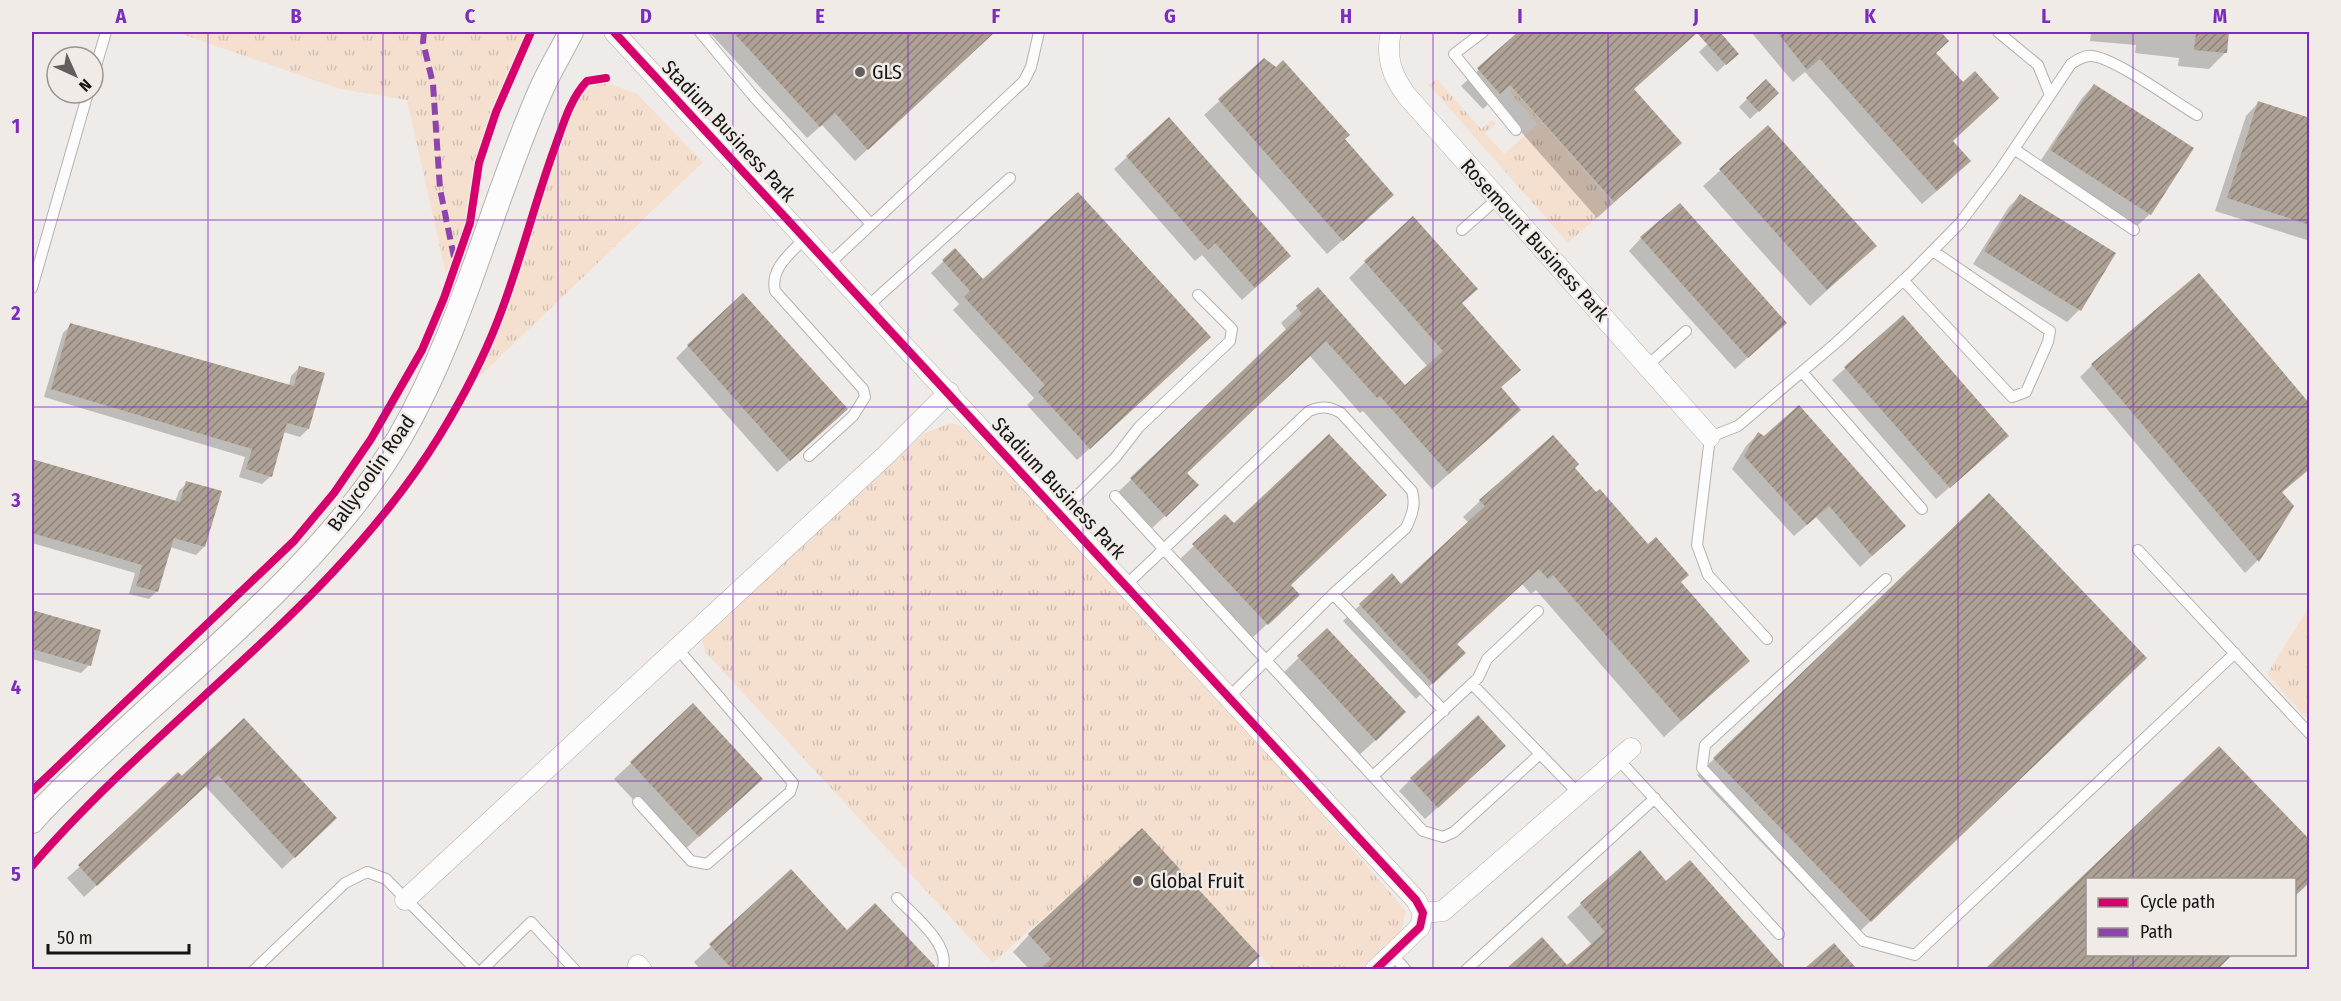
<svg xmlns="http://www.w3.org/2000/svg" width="2341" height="1001" font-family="'Fira Sans Condensed',sans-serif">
<defs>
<pattern id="grass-tufts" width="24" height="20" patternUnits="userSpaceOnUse" patternTransform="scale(1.5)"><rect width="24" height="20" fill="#f5e0cf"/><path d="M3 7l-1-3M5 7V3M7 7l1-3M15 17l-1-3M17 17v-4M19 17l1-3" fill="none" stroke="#d1bfb1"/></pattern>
<pattern id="building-hatch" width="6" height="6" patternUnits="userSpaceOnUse" patternTransform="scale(1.5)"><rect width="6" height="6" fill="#aea296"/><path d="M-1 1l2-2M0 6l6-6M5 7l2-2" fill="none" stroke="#8d8379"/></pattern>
</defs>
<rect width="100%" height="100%" fill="#eeebe8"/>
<path fill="url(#grass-tufts)" d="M176,32H525L486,126L478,151L465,224L446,274L407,100L340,89Z
M1437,79L1481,129L1492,120L1496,124L1485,133L1504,154L1538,124L1509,91L1512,89L1613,203L1568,243L1429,85Z
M599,80L637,94L703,162L478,378C499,328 517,279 534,227C548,185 565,116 591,82Z
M951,423L971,430L1312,803L1406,911L1400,936L1361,969H1273L1142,829L993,963L706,653L702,640L706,635L925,433Z
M2309,607V721L2267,674Z"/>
<path fill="#0003" d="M709,32H994L855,161L822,125L807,138Z
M1520,32H1697L1633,90L1663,159L1597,218L1493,100L1483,109L1461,86Z
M1751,32H1939L1947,41L1935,54L1955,175L1922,204L1805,72L1793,82Z
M2079,32H2228L2226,52L2209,69L2178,66L2179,58L2135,53L2136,45L2090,41L2091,33Z
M1719,33L1729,61L1717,72L1699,52Z
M1264,60L1343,139L1377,210L1327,254L1204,115Z
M2094,85L2150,214L2137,226L2039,163L2082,98Z
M1747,99L1769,101L1750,119L1739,107Z
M2258,103L2310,119V241L2215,211L2246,116Z
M1768,127L1858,262L1810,306L1703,186Z
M1127,157L1277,268L1242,300L1202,255L1195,261L1114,169Z
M2020,195L2079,310L2067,322L1973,264L2008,208Z
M1641,238L1773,335L1735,369L1629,251Z
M955,250L983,281L1197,350L1077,460L1027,405L1034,398L953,310L959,304L931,273Z
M1365,262L1461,304L1519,370L1500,388L1503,426L1432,489L1363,411L1360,413L1310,356L1186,474L1181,501L1149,531L1115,495L1287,331L1281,323L1318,289L1405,387L1428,367L1349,278Z
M1903,317L1995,448L1936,499L1832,380Z
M71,325L289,386L291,376L300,367L308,429L300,437L283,432L271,476L262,484L239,477L245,457L44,397L63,333Z
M688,346L833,422L777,472L676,358Z
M2092,365L2310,407V469L2281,493L2292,506L2257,561L2245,573L2080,377Z
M1758,434L1892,538L1860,567L1816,517L1794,536L1732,469L1746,446Z
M32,460L175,502L179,491L187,483L204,547L196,555L170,547L157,591L149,599L129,594L135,573L32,543Z
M1573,468L1748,661L1664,737L1536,590L1531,594L1522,584L1456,645L1447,670L1416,699L1343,621L1392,575L1401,586L1469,523L1463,517L1480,501Z
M1225,516L1289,586L1281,611L1250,640L1177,562Z
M32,612L99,631L89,665L81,673L32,659Z
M1327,630L1388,729L1358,756L1282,674Z
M2128,674L1853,938L1697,775L1714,759Z
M693,705L744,795L682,852L614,779Z
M244,720L323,830L282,869L205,786L84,897L67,878Z
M2219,748L2310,880L2294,895V880H2088V954H2232L2216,970H1987Z
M1492,758L1425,819L1399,791L1411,779Z
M1690,862L1784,970H1508L1542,939L1567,967L1592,945L1567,917L1581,904L1666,883Z
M791,872L847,932L930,963L923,970H701L694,962Z
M1029,935L1258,956L1244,970H1030L1013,952Z
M1834,945L1855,970H1806Z"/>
<path fill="url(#building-hatch)" d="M733,32H995L868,150L835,113L820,127Z
M1518,32H1720L1739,54L1726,65L1697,33L1634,89L1682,143L1614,202L1510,85L1500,94L1477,68Z
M1777,32H1941L1949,41L1936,53L1963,82L1975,71L1999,98L1953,141L1971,161L1937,191L1820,59L1807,70Z
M2196,32H2229L2227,53L2194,50Z
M1264,58L1276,67L1283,60L1350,135L1345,139L1394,195L1343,241L1218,99Z
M1766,79L1779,93L1759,112L1746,98Z
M2094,84L2194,148L2151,215L2050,150Z
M2258,101L2310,118V225L2227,198Z
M1169,117L1291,256L1255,288L1215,243L1208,250L1126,156Z
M1768,125L1877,246L1827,290L1719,169Z
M1078,192L1211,337L1090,449L1038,392L1045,385L964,297L970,291L942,260L955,248L983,279Z
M2020,194L2116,253L2081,311L1984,251Z
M1680,203L1787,323L1748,358L1640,237Z
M1413,216L1478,289L1462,303L1521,370L1501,387L1521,410L1449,474L1380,396L1377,398L1326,341L1187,473L1199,485L1166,517L1130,478L1302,314L1296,306L1318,287L1405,385L1443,351L1364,261Z
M2199,273L2310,404V468L2282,492L2294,506L2259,562L2091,364Z
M743,293L848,409L790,461L687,345Z
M1903,315L2009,436L1950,488L1844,367Z
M70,323L294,386L299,366L325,373L309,429L287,423L272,477L246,469L252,449L51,389Z
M1799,405L1906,526L1872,556L1829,506L1807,525L1744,456L1758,432L1764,436Z
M1329,434L1387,495L1291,585L1300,595L1268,625L1192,544L1225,514L1234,523Z
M1553,435L1579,464L1575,468L1596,492L1600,489L1648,544L1656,537L1689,575L1681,582L1750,661L1681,721L1553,575L1548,579L1539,569L1457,644L1466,653L1433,684L1359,604L1392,573L1401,584L1485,506L1479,500Z
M32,459L180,502L186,481L222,491L205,547L174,538L158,592L136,586L142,565L32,533Z
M1989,493L2147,658L1871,922L1713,758Z
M32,610L101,630L91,666L32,649Z
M1327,628L1406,712L1376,741L1297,656Z
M693,703L763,779L699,837L630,762Z
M1478,715L1506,746L1438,808L1410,778Z
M244,718L337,818L295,858L218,775L97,886L78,865L178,772L182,776Z
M2219,746L2310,840V882L2295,896V879H2088V954H2233L2218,969H1985Z
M1142,828L1260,956L1246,969H1040L1051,959L1028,934Z
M1640,850L1666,881L1690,860L1786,969H1506L1542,937L1567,965L1605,932L1580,903Z
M791,869L847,930L875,903L935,966V969H732L709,944Z
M1834,943L1857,969H1804Z"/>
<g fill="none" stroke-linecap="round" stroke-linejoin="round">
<g stroke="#b4b2b0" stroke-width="12">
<path id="service" d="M700,32L754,97L871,224
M1483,32L1454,54L1516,130
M1998,32L2038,65L2050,95
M93,76L106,32
M2014,149L2134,230
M1462,230L1497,199
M805,238C791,253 770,268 775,291L863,389L865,397L853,416L809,456
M829,264L1024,81L1031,67L1039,32
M1903,280L2012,397L2026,392L2048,342L2050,331L1933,251
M32,288L88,93
M868,306L1010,178
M1647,366L1686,331
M1802,372L1922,509
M1115,496L1423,831L1443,837L1454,832L1540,754
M1060,513L1115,458L1139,427L1230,341L1232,329L1198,295
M2138,550L2310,734
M1886,579L1705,745L1702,768L1863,941L1915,955L2235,653
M1126,585L1309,411C1321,406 1329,406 1341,413L1412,491C1416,505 1412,515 1406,528L1333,594L1229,697
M1333,594L1444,711
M1767,639L1708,575L1697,545L1710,437L1738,426L1837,342L1910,274L1960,223L2000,170L2071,64C2077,60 2084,55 2092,56C2115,58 2175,102 2197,115
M1472,684L1579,794
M1618,759L1779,934
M1373,776L1478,678L1487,659L1538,611
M638,802L691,861L707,864L790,792L793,783L677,648
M897,898C912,914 953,946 942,970
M1392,954L1406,970
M254,970L345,883L367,872L386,879L476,970
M482,970L531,922L575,970
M1466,970L1655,798"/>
</g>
<g stroke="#b4b2b0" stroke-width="21">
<path id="minor" d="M614,32L1416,900L1423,913L1420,927L1375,970
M1391,32C1385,57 1392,76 1407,96L1710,437
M405,900L886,455L949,392
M1423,913L1443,911L1631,748
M638,965L642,970"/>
</g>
<g stroke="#b4b2b0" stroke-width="26">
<path id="tertiary" d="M32,821C53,796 78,775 102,752C202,658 331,557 400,437C463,328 490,206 540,92C549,71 561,52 571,32"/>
</g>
<use href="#service" stroke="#fcfcfc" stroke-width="10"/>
<use href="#minor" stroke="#fcfcfc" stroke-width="20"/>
<use href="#tertiary" stroke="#fcfcfc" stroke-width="24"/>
<path stroke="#8e44ad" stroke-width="6" stroke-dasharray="12 6" stroke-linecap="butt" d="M424,32L423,42L433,84L440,189L455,262"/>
<g stroke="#f0ebe6" stroke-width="11">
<path id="cycleway" d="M614,32L1416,900L1423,913L1420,927L1375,970
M32,791L294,541L334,493L371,439L422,350L444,298L470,223L479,163L496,112L531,32
M32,866C161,716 335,606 440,435C462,399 483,359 498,320C520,264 534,204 555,147C563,125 570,99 587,81L606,78"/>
</g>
<use href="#cycleway" stroke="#d6006c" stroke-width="8"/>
</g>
<path fill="none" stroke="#7b2cbf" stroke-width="1.5" stroke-opacity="0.55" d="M208,32V970M383,32V970M558,32V970M733,32V970M908,32V970M1083,32V970M1258,32V970M1433,32V970M1608,32V970M1783,32V970M1958,32V970M2133,32V880M32,220H2310M32,407H2310M32,594H2310M32,781H2310M2133,954V970"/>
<g fill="#625f5e" stroke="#f0ebe6" stroke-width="2">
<circle cx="860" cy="72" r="6"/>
<circle cx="1138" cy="881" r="6"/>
</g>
<g text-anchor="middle" stroke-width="5" stroke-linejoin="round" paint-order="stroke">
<g font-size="20" fill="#161413" stroke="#f0ebe6" text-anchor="start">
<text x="872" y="79">GLS</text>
<text x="1150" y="888">Global Fruit</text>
</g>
<g font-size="20" fill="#161413" stroke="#f0ebe6">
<text transform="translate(729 131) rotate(47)" y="7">Stadium Business Park</text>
<text transform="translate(1535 240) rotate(48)" y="7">Rosemount Business Park</text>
<text transform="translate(371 473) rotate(-55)" y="7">Ballycoolin Road</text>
<text transform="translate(1059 488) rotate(47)" y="7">Stadium Business Park</text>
</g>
</g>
<rect width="2341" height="1001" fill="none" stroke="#f0ebe6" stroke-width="66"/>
<rect x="2086" y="878" width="210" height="78" fill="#f0ebe6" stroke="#999592" stroke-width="1.5"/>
<rect x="2098" y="898" width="30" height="9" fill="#d6006c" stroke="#999592" stroke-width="1.5"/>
<text x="2140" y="908" font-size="18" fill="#161413">Cycle path</text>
<rect x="2098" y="928" width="30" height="9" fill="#8e44ad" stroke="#999592" stroke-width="1.5"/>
<text x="2140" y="938" font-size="18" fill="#161413">Path</text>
<g transform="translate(75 75) rotate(135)"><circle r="28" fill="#f0ebe6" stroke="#999592" stroke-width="1.5"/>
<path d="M0-4.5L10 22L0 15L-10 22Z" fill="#625f5e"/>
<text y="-9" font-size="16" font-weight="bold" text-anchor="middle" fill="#161413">N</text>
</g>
<path d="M48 944v9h141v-9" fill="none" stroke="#161413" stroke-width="3"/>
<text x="57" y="944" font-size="18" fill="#161413" stroke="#f0ebe6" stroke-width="4.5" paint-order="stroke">50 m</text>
<rect x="33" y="33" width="2275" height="935" fill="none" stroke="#7b2cbf" stroke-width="2"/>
<g font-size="20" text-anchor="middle" font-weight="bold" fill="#7b2cbf">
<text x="121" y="23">A</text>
<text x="296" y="23">B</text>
<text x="470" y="23">C</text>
<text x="646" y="23">D</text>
<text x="820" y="23">E</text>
<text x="996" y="23">F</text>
<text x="1170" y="23">G</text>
<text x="1346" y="23">H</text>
<text x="1520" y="23">I</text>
<text x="1696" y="23">J</text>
<text x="1870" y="23">K</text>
<text x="2046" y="23">L</text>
<text x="2220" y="23">M</text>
<text x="16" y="133">1</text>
<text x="16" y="320">2</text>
<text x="16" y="507">3</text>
<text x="16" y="694">4</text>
<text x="16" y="881">5</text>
</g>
</svg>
